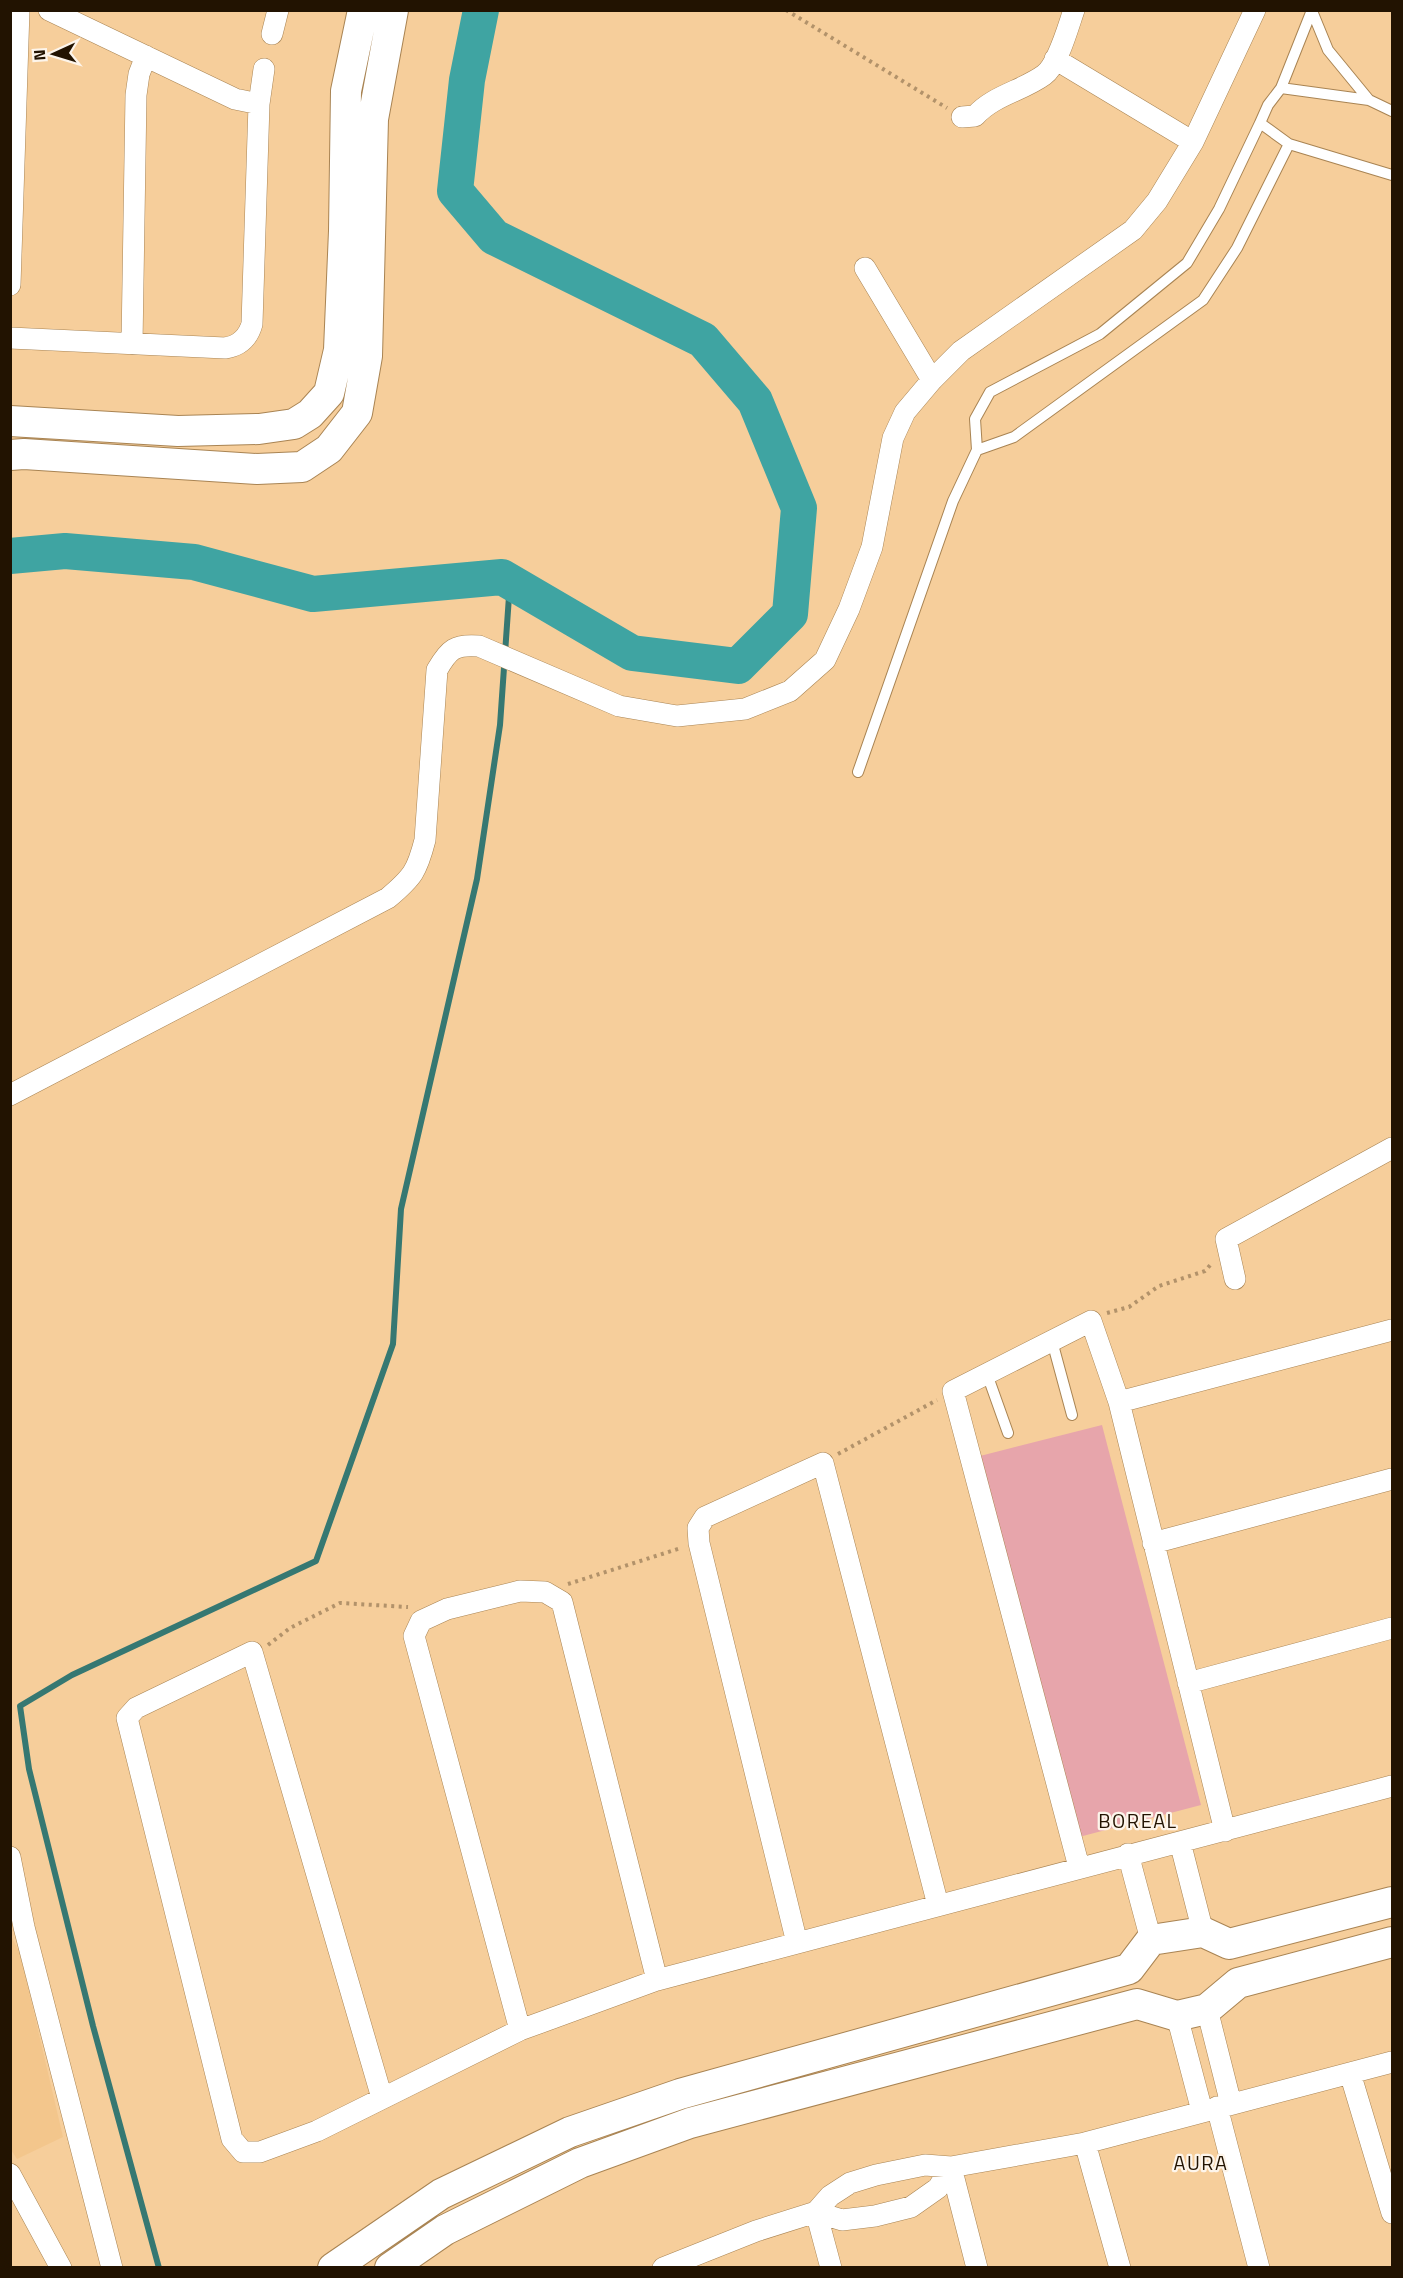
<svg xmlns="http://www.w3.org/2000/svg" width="1403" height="2278" font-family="'Titillium Web',sans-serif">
<rect width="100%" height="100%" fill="#f6ce9b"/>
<path fill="#f3c68c" d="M11,1936L20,1953L63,2137L17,2159L10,2148Z"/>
<path fill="#e7a5ab" d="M1102,1425L1201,1805L1079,1837L980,1456Z"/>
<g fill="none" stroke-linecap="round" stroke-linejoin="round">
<path stroke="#367872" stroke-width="6" d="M159,2268L93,2026L29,1769L20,1706L72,1675L316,1561L393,1344L401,1209L477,879L500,725L510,582"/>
<path stroke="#3fa4a2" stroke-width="36" d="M10,556L65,551L194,562L313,594L502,577L632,653L738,666L790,614L799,508L755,401L703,340L494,237L455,191L467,80L481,10"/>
<g stroke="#a98453" stroke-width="12">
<path id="lane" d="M1312,11L1328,50L1369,100
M1281,88L1312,10
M1392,111L1369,100L1281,88L1268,105L1260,123L1289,144L1392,175
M977,450L1014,437L1203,300L1237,248L1289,144
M858,772L953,501L977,450L975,419L990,392L1100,334L1187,263L1219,209L1260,123
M1052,1341L1072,1415
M987,1374L1008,1433"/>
</g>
<g stroke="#a98453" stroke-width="22">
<path id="street" d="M49,10L235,99L259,104
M272,34L278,10
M1055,59L1193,142
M962,117L975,116C994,95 1022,91 1044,75C1058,65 1068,27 1074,10
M865,268L932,380
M10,285L19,10
M10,338L225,348C239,346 248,338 252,324L259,104L264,69
M132,344L136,95L139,74L146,56
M10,1095L388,898C413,877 417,871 425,840L437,670C449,649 455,644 479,646L619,706L677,716L745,709L790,691L825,660L849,609L872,547L893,438L905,412L932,380L961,351L1133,230L1157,201L1193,142L1255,10
M1235,1279L1226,1239L1392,1148
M1119,1402L1392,1330
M1153,1543L1392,1479
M1188,1683L1392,1628
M1180,1842L1203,1932
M1128,1854L1151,1940
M10,1857L24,1927L112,2268
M1079,1867L953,1391L1091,1321L1119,1402L1225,1831
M797,1943L699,1543L698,1528L705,1517L823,1463L938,1905
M1207,2009L1231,2104
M1177,2016L1202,2111
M520,2030L414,1636L421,1621L447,1609L520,1591L545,1592L562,1602L657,1980
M1350,2073L1392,2213
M382,2098L252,1652L136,1708L127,1718L232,2139L243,2152H260L317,2131L520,2030L657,1980L1392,1786
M1217,2107L1259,2268
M1085,2143L1120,2268
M951,2167L977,2268
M10,2174L61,2268
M816,2212L842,2220L875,2216L911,2207L938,2188L951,2167
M816,2212L831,2268
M663,2268L756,2231L816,2212L830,2196L850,2183L876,2175L925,2165L951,2167L1085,2143L1392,2062"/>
</g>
<g stroke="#a98453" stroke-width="32">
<path id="secondary" d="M10,421L178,431L259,429L294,424L310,414L329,393L339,350L344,231L346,91L363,10
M10,455L24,454L257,469L302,467L329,449L357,413L367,356L373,119L393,10
M333,2268L441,2194L570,2132L680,2094L1129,1969L1151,1940L1203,1932L1229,1944L1392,1902
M390,2268L445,2230L580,2163L690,2123L1137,2004L1177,2016L1207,2009L1238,1983L1392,1942"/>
</g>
<path stroke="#b2926a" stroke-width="4" stroke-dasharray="3 4.5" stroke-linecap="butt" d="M786,10L947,108
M1107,1313L1129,1307L1159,1286L1205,1271L1212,1263
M838,1454L937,1400
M568,1584L681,1548
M268,1645L290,1628L340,1603L408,1607"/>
<use href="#lane" stroke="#fff" stroke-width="10"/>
<use href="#street" stroke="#fff" stroke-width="21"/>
<use href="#secondary" stroke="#fff" stroke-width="30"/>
</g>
<g text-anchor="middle" stroke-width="4.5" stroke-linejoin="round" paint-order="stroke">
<g font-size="20" letter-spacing="1.5" fill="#221301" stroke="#fdf5eb">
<text x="1138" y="1828">BOREAL</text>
<text x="1201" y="2170">AURA</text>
</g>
</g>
<rect width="1403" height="2278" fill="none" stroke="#221301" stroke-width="24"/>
<g transform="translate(54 54) rotate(266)" stroke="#fdf5eb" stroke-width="4.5" paint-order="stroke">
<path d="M0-4.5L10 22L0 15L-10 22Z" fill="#221301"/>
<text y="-9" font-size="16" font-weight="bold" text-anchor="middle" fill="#221301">N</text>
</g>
</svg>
